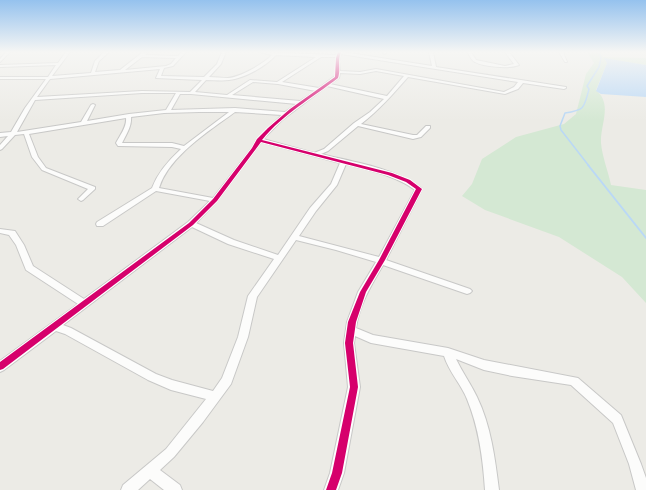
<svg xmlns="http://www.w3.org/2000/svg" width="646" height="490" font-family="'IBM Plex Sans',sans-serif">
<rect width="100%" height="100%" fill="#ecebe6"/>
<path fill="#d4e8d3" d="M587,52H600L603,57L646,58V65L605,59L607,63L596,90C613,104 600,125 601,143C602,156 608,171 611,185L646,190V303L622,277L559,237L485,210L462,196L472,184L482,159L516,137L564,124L576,114L586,74L594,63Z"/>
<path fill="#bad8f6" d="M604,58L646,65V97L601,94L596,91L607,63Z"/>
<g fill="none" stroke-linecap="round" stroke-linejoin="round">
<path stroke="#bad8f6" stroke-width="1.5" d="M589,166L561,130L560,126L565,113C585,110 584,108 589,89L587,86L599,67L601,58L599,52"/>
<path stroke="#bad8f6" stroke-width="2" d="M588,165L646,238"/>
<g stroke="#c8c8c7" stroke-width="2">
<path id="minor" d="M6,52H10L0,62V59Z
M66,52H70L52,76L91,73L95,61L104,52H109L99,61L95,72L120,70L143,52L147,53L145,55L178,56L182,52H186L173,66L164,68L161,76L204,77L217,64L222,52H226L221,64L209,77C215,77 222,78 228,78C241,77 263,64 272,55L260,52L336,55L338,52H343L432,66L429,52H433L436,67L566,87V88L564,89L523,83L518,89L505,94L408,77C393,94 379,110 361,124L413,135H417L426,126H430V128L421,137L413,139L358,126L328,151L321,154C353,162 395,168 421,188L422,189L386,260L470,289L472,291L470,293L467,294L383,265C372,284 359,305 356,328L373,335L448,348L484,360L578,378L621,415L641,464L646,478V490H636L629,464L613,423L571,385L512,376L484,370L456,359C462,372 471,384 477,397C491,426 495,458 499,490H485C483,459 479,428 467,399C461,384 449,372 444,356L371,343L355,336L354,343L360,387L344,473L338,490H324L330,473L348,387L344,343L347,322L358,292L376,262L336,250L296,240L257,297L248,337L231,384L203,422L174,457L160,470L180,485L182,490H164L150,479L138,490H121L123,485L166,449L206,399L171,390L148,380L65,334L56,331L4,370L0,372V361L78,304L26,270L16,245L9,235L0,233V229L15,231L24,245L33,266L84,299L188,222L210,201L156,191L103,226H97L96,224L97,222L152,188C158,172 169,160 181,149L172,147L118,146L116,143C120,135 127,127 126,118L29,134L38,157L46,168L95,187V189L83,200L81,201L78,199L88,189L42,170L32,157L24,134L15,135L2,149L0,150V145L8,136L0,137V133L11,132L25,108L46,79H0V77H48L56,65L0,67V65L58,63ZM341,54L518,82L514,87L504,92L376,69L360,72L340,71L339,61ZM276,55L316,57L277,82L250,80L227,95L195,92L206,80C214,80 222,81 229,80C245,78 265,67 276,55ZM142,57L176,58L171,64L166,66L125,70ZM321,57H336V74L335,76L319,88L282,82ZM160,69L156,78L202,80L190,92L142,91L37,97L50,79ZM376,71L404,76L387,96L330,84L339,78L340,73L360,74ZM253,82L278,84L316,91L300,101L232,95ZM327,86L384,99L370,112L354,123L324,149L314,153L263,139L282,120ZM142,93H176L166,110L129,114L87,121L95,105L93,104L91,105L81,122L17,132L35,100ZM180,94H191L297,104L285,112L235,108L171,110ZM199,112H229L184,146L172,143H122C126,135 132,126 131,117L164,113ZM235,112L282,115L257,139L252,148L213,198L159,188C169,156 209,131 235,112ZM261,142L340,163L331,184L310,208L278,255L234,240L196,223L217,201ZM346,164C370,171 395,175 415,190L379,257L299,236L316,211L337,185ZM192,227L228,244L274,259L248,296L238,337L222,378L213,391L172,380L156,374L71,328L63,325Z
M382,52H386V53L384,54Z
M467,52H471L476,60L505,66L514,64L505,52H509L519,65C510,69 484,67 475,62C472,61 470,56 467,52Z
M559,52H563L567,62H565Z"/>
</g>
<use href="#minor" fill="#fcfcfb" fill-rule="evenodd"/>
<g stroke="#fff" stroke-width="2">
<path id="cycleway" d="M338,52H341C337,61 341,69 338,78C312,98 283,114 262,140L392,173L410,180L422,189L385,260L366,292L356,322L353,343L358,387L342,473L336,490H326L332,473L350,387L345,343L348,322L360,292L379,260L416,189L406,182L388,175L261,142L217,201L193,225L3,369L0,370V362L189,223L213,199L252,148L257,139L268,128L290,109L335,77L336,58Z"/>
</g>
<use href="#cycleway" fill="#d6006c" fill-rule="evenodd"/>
</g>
<linearGradient id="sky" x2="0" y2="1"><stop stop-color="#95c2ee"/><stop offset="0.43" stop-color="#f6f6f4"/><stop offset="1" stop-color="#f6f6f4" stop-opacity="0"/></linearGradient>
<rect width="646" height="121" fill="url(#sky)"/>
</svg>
